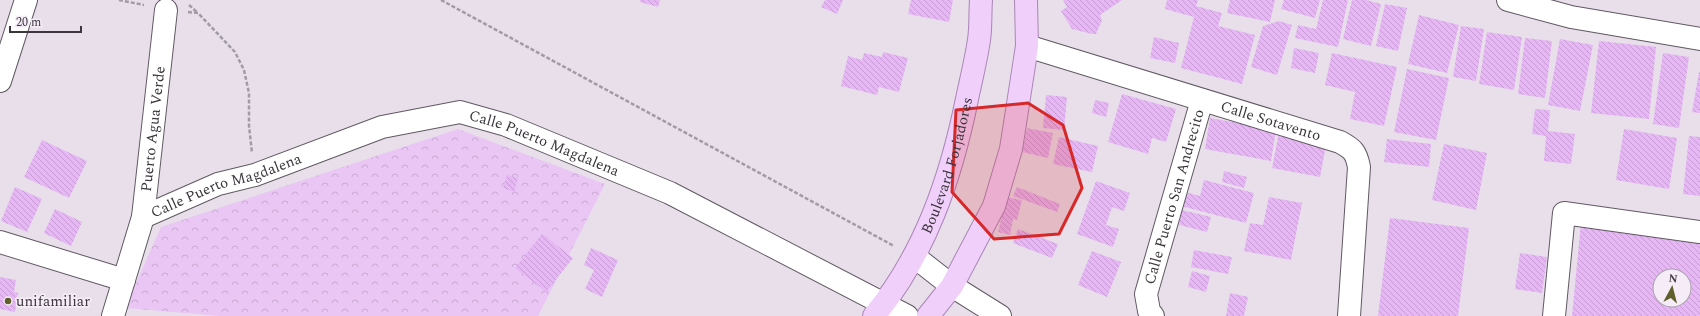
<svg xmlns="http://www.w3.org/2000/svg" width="1700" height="316" font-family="Spectral,serif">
<defs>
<pattern id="forest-crowns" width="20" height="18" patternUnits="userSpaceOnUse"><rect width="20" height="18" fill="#e9c6f4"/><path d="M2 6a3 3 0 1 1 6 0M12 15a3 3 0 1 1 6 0" fill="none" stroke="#c9abd2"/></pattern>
<pattern id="building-back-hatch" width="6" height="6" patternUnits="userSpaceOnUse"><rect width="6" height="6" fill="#e6b6f5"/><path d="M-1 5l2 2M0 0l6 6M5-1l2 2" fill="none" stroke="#c69dd3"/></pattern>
</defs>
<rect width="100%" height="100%" fill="#e8dfeb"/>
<path fill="url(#forest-crowns)" d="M458,129L605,184L538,316H221L125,308L161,227Z"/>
<path fill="url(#building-back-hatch)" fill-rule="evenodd" d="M640,0H660L658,7L640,2Z
M825,0H843L837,14L821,7Z
M911,0H953L949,22L908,14Z
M1063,0H1122L1100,15L1102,20L1096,34H1092L1072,29L1061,11L1067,7Z
M1167,0H1198L1196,6L1222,13L1218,26L1255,35L1242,84L1181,68L1194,17L1165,9Z
M1230,0H1275L1270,22L1227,13Z
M1284,0H1320L1315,18L1281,9Z
M1323,0H1348L1338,47L1295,38L1298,25L1316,29Z
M1352,0H1366L1381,4L1371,46L1343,39Z
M1385,4L1407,8L1398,51L1376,46Z
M1419,15L1459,25L1447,73L1408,64Z
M1279,21L1292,25L1277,75L1251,67L1263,26Z
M1461,26L1484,29L1476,81L1453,77Z
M1487,32L1522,37L1514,90L1479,84Z
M1154,37L1179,43L1175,63L1150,58Z
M1525,38L1552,41L1545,98L1518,94Z
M1560,39L1593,45L1580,111L1548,105Z
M1599,41L1656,47L1649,119L1591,113Z
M1294,48L1319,53L1315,73L1291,68Z
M883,52L908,58L899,92L879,87L877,95L841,86L848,56L862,60L864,53L882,57Z
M1332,53L1397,67L1384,126L1350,119L1355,92L1325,85Z
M1663,53L1689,57L1679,128L1653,124Z
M1407,69L1449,78L1436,140L1394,132Z
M1699,72H1700V113L1692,112Z
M1122,94L1176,109L1166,142L1152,138L1148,154L1108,142Z
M1046,95L1067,97L1064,130L1043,128Z
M1095,100L1109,103L1106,117L1092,113Z
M1535,109L1550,110L1548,131L1575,134L1571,164L1544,161L1546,136L1532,134Z
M1210,118L1276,130L1271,161L1205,149Z
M1027,128L1053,133L1048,158L1022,152Z
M1624,129L1677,138L1669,189L1616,180Z
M1279,132L1327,140L1320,177L1272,168Z
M1689,136L1700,137V196L1683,194Z
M1059,137L1098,146L1092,172L1053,164Z
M1387,139L1431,144L1429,167L1384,162Z
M42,140L87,161L69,198L24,177Z
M1444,144L1487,153L1476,210L1432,200Z
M1224,171L1247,177L1244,188L1222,182Z
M507,175L518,178L514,192L503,188Z
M1204,180L1254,193L1246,223L1181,206L1185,192L1200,196Z
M1096,181L1130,193L1124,211L1112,207L1106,225L1119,229L1113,247L1077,234Z
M15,187L42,199L27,232L1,221Z
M1017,187L1060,204L1057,212L1013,196Z
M1006,197L1022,200L1017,220L1013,219L1010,235L998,232Z
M1269,197L1302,203L1291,260L1244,251L1250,223L1263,225Z
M55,209L82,222L71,246L44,233Z
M1182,210L1211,217L1207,232L1179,225Z
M1390,218L1469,228L1458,316H1378Z
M1581,223L1700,235V316H1572ZM1660,276H1684V300H1660Z
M1018,229L1058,244L1052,258L1013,243Z
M542,234L573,258L546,292L515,268Z
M591,248L618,260L602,297L585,289L594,270L584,265Z
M1194,250L1232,257L1228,274L1191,267Z
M1092,251L1121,262L1107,297L1078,285Z
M1520,253L1547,257L1542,293L1515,289Z
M1192,271L1210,276L1206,292L1188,287Z
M0,277L16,280L14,292L18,293L15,312L0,309Z
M1230,293L1248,297L1244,316H1226Z"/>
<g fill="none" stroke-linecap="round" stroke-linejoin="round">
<g stroke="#605862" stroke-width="24">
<g id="minor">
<path d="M1508,0L1571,17L1700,39"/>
<path id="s1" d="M1027,46L1340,142C1353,149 1356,152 1359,167L1349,316"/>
<path d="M0,81L26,0"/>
<path id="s2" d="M143,217L218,184L255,175L382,127L460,112L506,125L670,193L907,316"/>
<path d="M0,242L124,280"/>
<path d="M915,257L952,286L1000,316"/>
<path id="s3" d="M113,316L143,217L166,10"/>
<path id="s4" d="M1153,316L1149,311L1146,294L1202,100"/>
<path d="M1554,316L1564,213L1700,232"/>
</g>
</g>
<g stroke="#aa85b6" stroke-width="24">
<g id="major">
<path id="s5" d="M874,316C925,254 951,178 967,99C971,80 976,60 979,40C981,27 980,13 981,0"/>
<path d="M928,316L952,286L994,206L1011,149L1027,46L1026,0"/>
</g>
</g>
<path stroke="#a29ba4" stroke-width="2.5" stroke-dasharray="4 2" stroke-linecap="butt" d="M119,0L144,5
M441,0L894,246
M189,5L197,12
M188,12L198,13L235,52L244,70L249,93V126L252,153"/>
<use href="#minor" stroke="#fff" stroke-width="22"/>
<use href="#major" stroke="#f0cffb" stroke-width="22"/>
</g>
<path fill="#d62828" fill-opacity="0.2" stroke="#d62828" stroke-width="3" stroke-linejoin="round" d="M1028,103L1063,125L1082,188L1059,234L994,239L952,192L956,110Z"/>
<circle fill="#605f2c" stroke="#f5ecf8" stroke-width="1.5" cx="8" cy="301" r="4"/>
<g text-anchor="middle" stroke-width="3.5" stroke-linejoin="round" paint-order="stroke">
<g font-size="15" fill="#3a363b" stroke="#f5ecf8">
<text dy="5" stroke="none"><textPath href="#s1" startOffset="255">Calle Sotavento</textPath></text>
<text dy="5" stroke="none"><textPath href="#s3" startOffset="192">Puerto Agua Verde</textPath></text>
<text dy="5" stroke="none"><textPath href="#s2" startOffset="425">Calle Puerto Magdalena</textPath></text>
<text dy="5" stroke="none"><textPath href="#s5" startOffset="169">Boulevard Forjadores</textPath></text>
<text dy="5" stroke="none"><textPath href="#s2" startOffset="89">Calle Puerto Magdalena</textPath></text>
<text dy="5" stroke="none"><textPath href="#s4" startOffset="125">Calle Puerto San Andrecito</textPath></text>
</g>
<g font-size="15" fill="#3a363b" stroke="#f5ecf8" text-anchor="start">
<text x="16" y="306">unifamiliar</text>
</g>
</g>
<g transform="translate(1672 288) rotate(7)"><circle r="19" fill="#f5ecf8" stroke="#aaa3ac"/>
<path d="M0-3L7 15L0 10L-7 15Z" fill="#605f2c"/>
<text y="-6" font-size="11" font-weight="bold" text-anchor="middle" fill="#3a363b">N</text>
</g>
<path d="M10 26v6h71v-6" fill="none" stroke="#3a363b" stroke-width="2"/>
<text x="16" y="26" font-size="12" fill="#3a363b" stroke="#f5ecf8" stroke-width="3" paint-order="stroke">20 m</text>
</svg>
